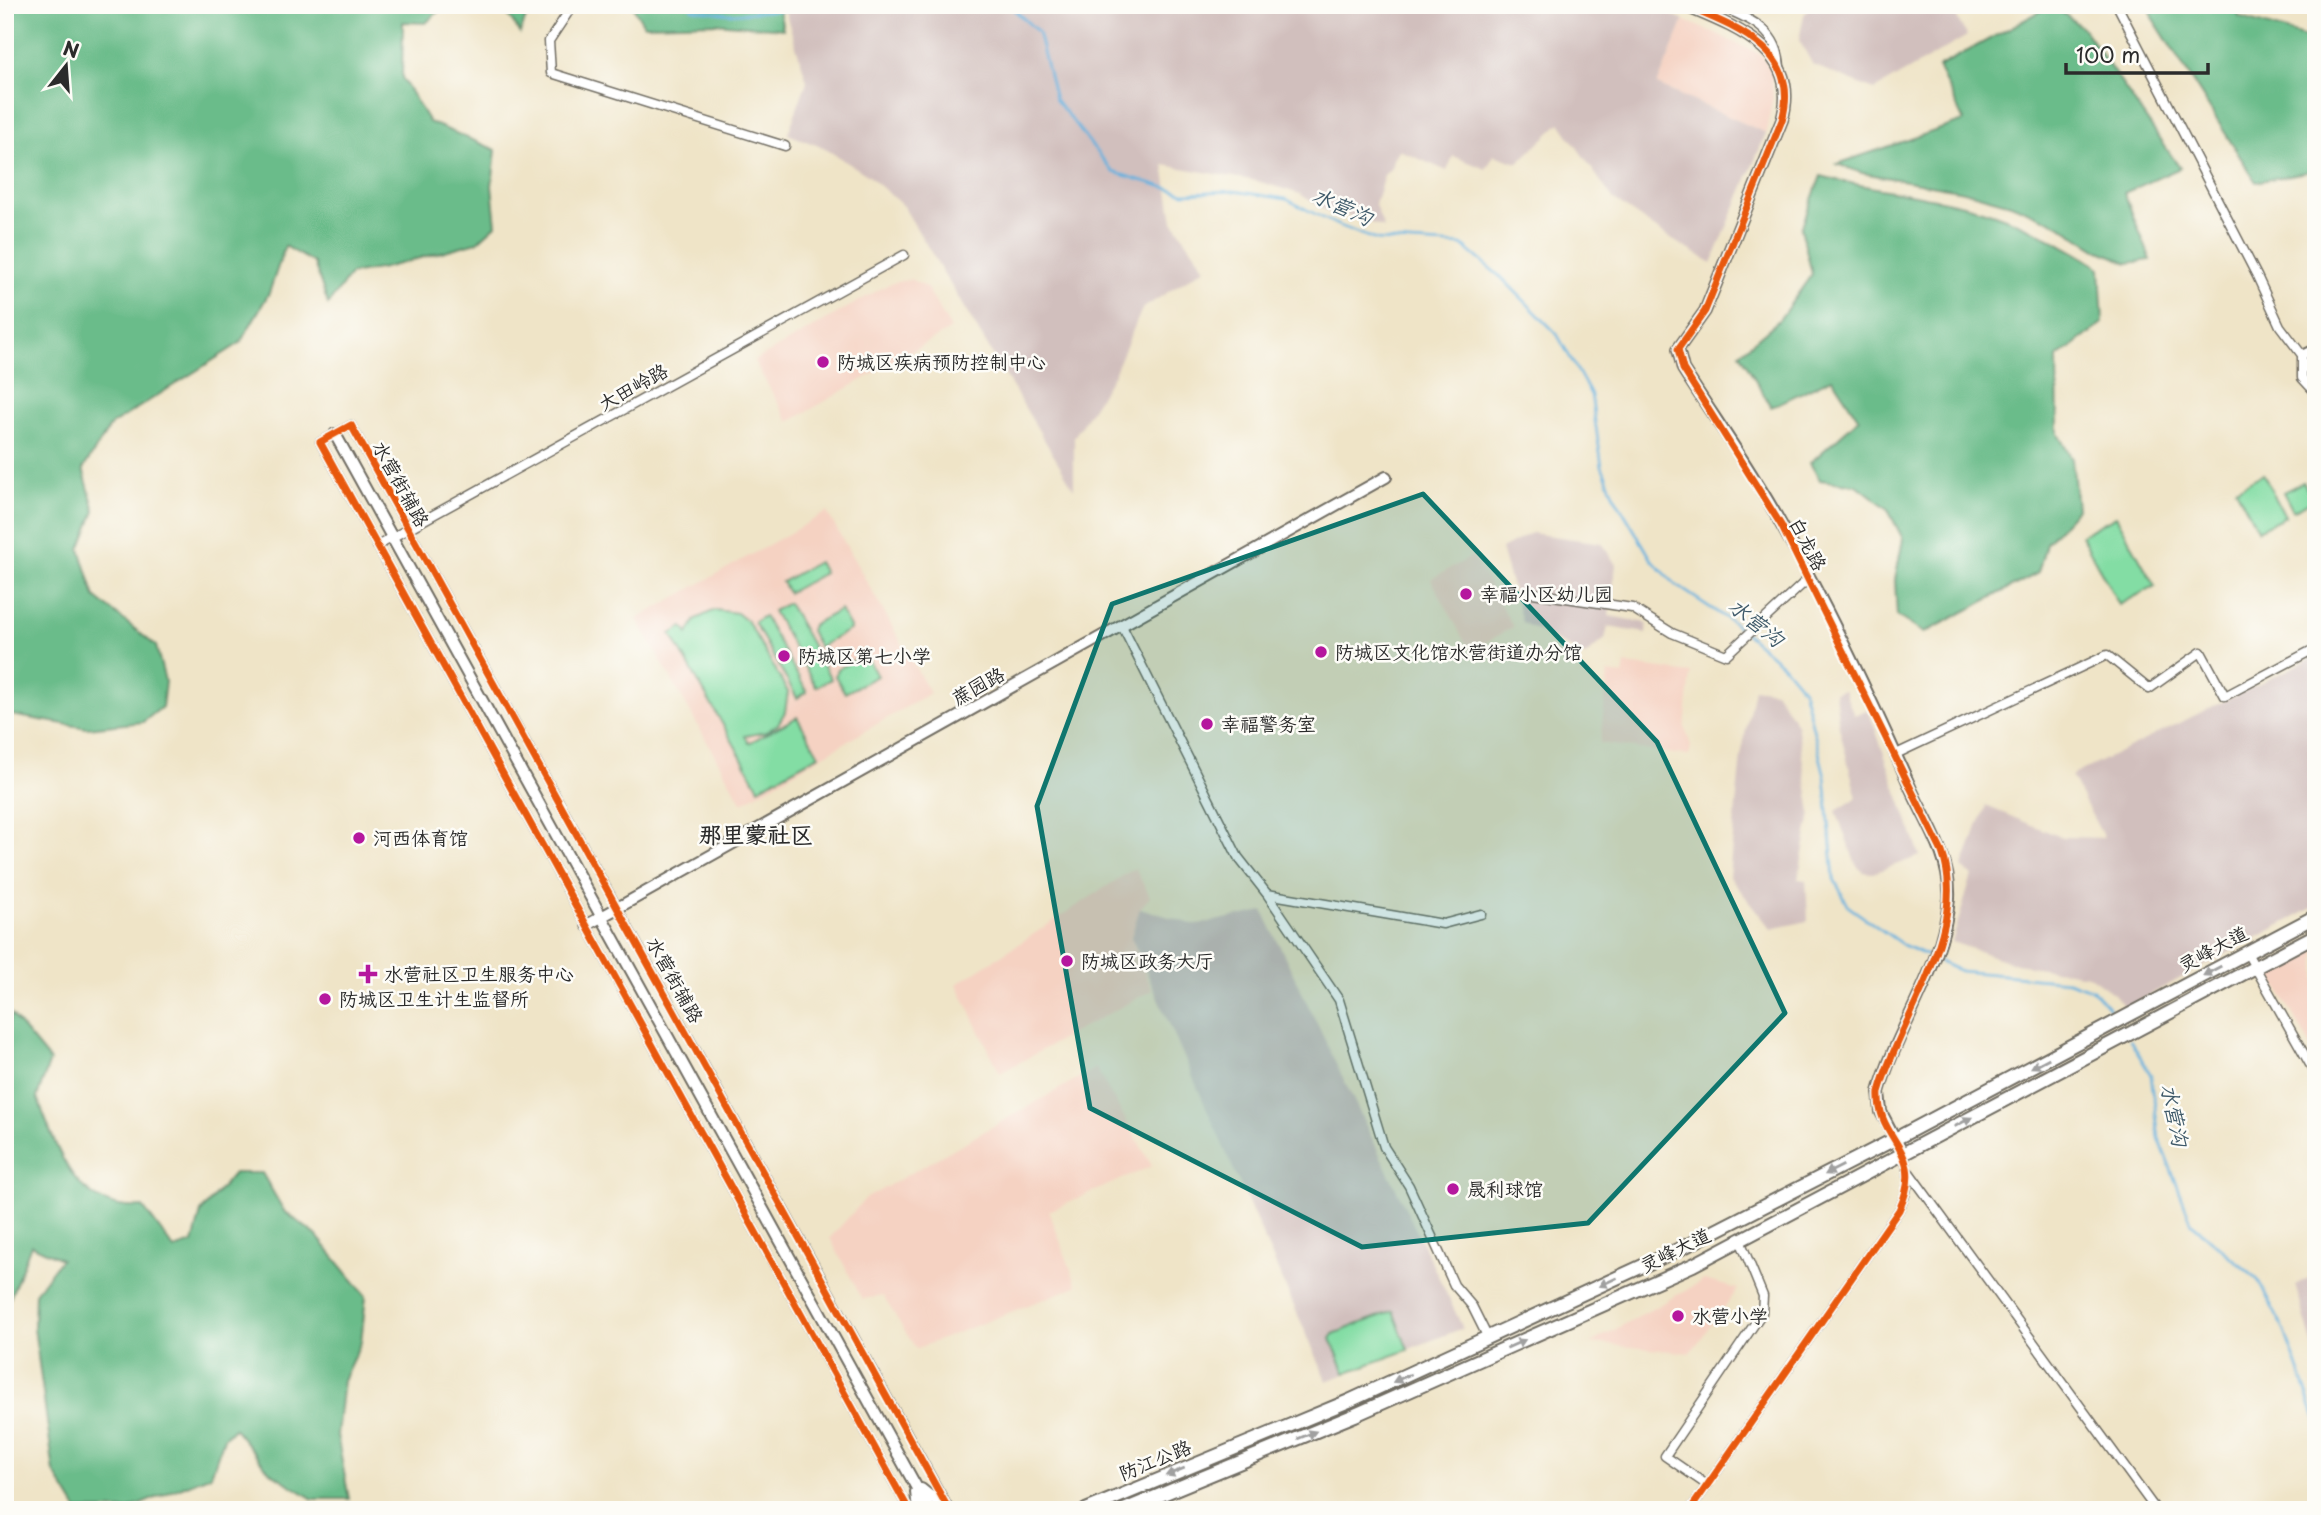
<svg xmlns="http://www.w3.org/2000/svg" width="2321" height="1515" font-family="'Playpen Sans','LXGW WenKai TC',sans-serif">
<rect width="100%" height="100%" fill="#fdfcf7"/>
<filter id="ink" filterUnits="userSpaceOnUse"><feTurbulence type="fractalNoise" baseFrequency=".0143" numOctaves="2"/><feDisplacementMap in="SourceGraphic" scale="14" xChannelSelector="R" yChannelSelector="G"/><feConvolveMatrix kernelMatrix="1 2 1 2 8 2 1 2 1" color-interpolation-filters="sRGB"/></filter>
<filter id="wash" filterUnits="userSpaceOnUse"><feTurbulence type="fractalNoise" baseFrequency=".00686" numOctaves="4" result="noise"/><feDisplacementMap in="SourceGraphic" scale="28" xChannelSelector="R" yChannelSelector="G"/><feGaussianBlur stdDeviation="1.57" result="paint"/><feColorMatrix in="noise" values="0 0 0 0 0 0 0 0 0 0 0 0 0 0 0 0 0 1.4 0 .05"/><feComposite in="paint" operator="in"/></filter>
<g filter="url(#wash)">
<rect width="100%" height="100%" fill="#efe4c7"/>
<path fill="#f5d2c2" d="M1684,20L1760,54L1771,70L1773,98L1766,133L1657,85Z
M910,279L926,287L951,329L789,422L754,361L889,284Z
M827,512L930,693L742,803L637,619Z
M1473,556L1513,627L1470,651L1431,579Z
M1625,664L1691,673L1685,727L1691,746L1689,756L1600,743L1608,673L1623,675Z
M1135,868L1150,897L1140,908L1131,937L1152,990L1000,1073L957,984Z
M2316,948V1056L2270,973Z
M1096,1068L1152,1166L1049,1211L1077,1286L916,1349L883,1296L862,1299L830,1238L865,1199Z
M1704,1280L1738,1289L1690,1353L1591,1343Z"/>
<path fill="#d1bfbd" d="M783,5H1647L1684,20L1657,85L1766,133L1712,263L1671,239L1613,199L1560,123L1518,163L1494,155L1486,169L1453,156L1447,171L1399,150L1393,159L1391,168L1384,175L1375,205L1384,228L1356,217L1331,214L1300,194L1257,181L1164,165L1173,221L1205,268L1142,309L1114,374L1074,437V489L903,206L869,176L824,148L788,134L807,81Z
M1810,5H1950L1967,36L1874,90L1813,65L1799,40L1804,15Z
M1531,533L1602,543L1616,565L1609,616L1647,623L1646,633L1608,627L1605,639L1585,656L1522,622L1501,549Z
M2316,656V906L2125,1008L2114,994L2088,975L2016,964L1952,942L1972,875L1962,868L1986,806L2061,837L2104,838L2071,776Z
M1754,688L1775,691L1797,724L1811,813L1798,879L1806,880L1808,921L1771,929L1729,876L1741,756Z
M1844,690L1854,715L1867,710L1872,720L1920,856L1873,873L1863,872L1856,865L1836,811L1857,798L1839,727L1835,692Z
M1140,908L1195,925L1263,911L1463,1328L1327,1381L1131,937Z
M2316,1274V1357L2295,1285Z"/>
<path fill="#83dda4" stroke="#578468" stroke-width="2" d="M2263,474L2285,516L2258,530L2236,489Z
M2303,482L2313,500L2293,511L2283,492Z
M2116,516L2155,586L2119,605L2081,535Z
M818,562L824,573L788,593L782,582Z
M788,603L831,679L816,687L773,611Z
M715,610L737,613L748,622L788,692L785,712L778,724L766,732L745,736L749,743L797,717L819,755L759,788L671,634L683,627L688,634L696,619Z
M840,610L851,629L819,647L810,631L812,625Z
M764,616L807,692L797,698L754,622Z
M865,654L877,676L845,693L835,676L838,669Z
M1393,1311L1408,1350L1345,1373L1331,1339L1333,1334Z"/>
<path fill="#6abc8a" stroke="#4a745a" stroke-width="2" d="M5,5H445L426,23L403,22L402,78L429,122L496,150L492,186L496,225L477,242L384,268L351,274L328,304L314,263L285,246L269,293L240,343L111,425L83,469L95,511L80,549L95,597L156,646L165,681L162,707L143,722L87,728L5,714Z
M501,5H531L520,33Z
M632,5H778L783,29L715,23L644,25Z
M2052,5L2083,28L2180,168L2124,193L2151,260L2128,263L2100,251L2057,224L2011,204L1964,191L1862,173L1837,164L1964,121L1938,67Z
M2149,5H2237L2239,17L2316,40V170L2256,182L2154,20Z
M1821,176C1867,189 1913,193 1959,204C2010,215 2056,239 2100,268L2103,323L2057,358L2058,434L2072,459L2077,509L2046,543L2038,573L1924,633L1897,616L1895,580L1903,539L1887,508L1857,485L1820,480L1810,463L1859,419L1832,378L1771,407L1740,353L1779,320L1812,274L1801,228Z
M11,1014L50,1061L37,1097C58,1150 74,1212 143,1207L174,1249L193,1243L201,1212L234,1173H262L284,1211L316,1235L366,1296L361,1342L343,1380L337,1435L349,1499H313L270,1472L234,1428L224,1438L211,1475L127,1510H77L54,1472L34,1328L35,1293L61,1259L31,1245L5,1311V1038Z"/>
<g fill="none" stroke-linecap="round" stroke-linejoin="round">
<path stroke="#65b1de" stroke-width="2.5" d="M690,5L692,9L729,14L858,5
M1009,5L1038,32L1055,99L1113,172L1184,193L1234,191L1286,199L1335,224L1376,240L1462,245L1503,279L1557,334L1591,395L1602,466L1614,496L1652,560L1676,585L1732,622L1783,665L1803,689L1825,776L1834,879L1849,907L1903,945L1930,957
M1936,960L1960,971L2068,981L2093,990L2116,1016
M2130,1040L2151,1075L2159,1138L2192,1224L2258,1280L2285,1332L2316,1419
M2309,1510L2316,1501"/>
</g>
</g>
<g filter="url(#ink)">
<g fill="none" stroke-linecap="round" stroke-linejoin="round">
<g stroke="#706c62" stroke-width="11">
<path id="minor" d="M573,5L549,41L551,73L785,146
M1717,5C1749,19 1778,28 1780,67
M2117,5L2257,276L2280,326L2302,355V378L2316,393
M2302,355L2316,348
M377,546L904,255
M1533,593L1632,608L1672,633L1726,655L1809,578
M1122,626L1238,857L1267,894L1443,924L1481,914
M1896,754L2107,655L2149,689L2201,652L2225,696L2316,648
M1267,894L1339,1000L1384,1147L1409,1186L1454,1285L1472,1306L1488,1338
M2247,953L2316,1075
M1909,1172L2156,1510
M1707,1485L1665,1456L1762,1313L1763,1296L1740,1240
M909,1510L320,442L351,425L949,1509
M1690,1510L1899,1210C1909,1189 1911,1177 1903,1154"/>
</g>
<g stroke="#706c62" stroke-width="14">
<path id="tertiary" d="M1683,5C1735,27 1802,50 1782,120L1705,311L1678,349L1683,369C1716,421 1753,472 1782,526C1829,611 1872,700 1911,789C1927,824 1951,858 1949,898C1944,966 1897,1027 1879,1092L1881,1112L1903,1154
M335,434L929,1510
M587,925L1386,477
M921,1489L947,1510
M916,1492L918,1510"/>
</g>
<g stroke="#706c62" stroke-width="16">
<path id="primary" d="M1086,1510L1349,1401L1684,1247L1895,1139L2316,916
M1124,1510L1355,1415L1693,1265L2316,935"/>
</g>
<use href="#minor" stroke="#fff" stroke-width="8"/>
<use href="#tertiary" stroke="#fff" stroke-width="10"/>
<use href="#primary" stroke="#fff" stroke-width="12"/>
<g stroke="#fdfcf7" stroke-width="11">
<path id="cycleway" d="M1683,5C1735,27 1802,50 1782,120L1705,311L1678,349L1683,369L1781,525L1942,852C1970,929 1899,1019 1879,1092C1876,1142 1928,1149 1899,1210L1690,1510
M909,1510L320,442L351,425L949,1510"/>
</g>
<use href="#cycleway" stroke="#e8590c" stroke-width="7"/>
</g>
<defs><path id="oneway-solid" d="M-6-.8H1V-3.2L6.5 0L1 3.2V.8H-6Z" transform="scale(1.75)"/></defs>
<g fill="#a0a0a0">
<use href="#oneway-solid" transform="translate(2212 971) rotate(152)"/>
<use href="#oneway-solid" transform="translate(2040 1063) rotate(152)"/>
<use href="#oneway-solid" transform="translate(1963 1122) rotate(-28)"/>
<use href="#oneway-solid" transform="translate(1834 1170) rotate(153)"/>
<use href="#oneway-solid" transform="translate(1608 1282) rotate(155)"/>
<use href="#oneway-solid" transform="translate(1516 1344) rotate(-24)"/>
<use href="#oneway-solid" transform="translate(1402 1378) rotate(156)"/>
<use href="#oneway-solid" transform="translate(1307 1435) rotate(-22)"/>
<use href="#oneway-solid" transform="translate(1175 1472) rotate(158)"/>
</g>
</g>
<path fill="#0f766e" fill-opacity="0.2" stroke="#0f766e" stroke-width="5" stroke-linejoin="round" d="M1423,494L1657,742L1785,1013L1588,1223L1362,1247L1090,1108L1037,806L1112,604Z"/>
<g fill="#b5179e" stroke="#fdfcf7" stroke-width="2.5">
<circle cx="823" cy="362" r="7"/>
<circle cx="1466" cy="594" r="7"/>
<circle cx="1321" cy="652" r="7"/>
<circle cx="784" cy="656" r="7"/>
<circle cx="1207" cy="724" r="7"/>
<circle cx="359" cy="838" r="7"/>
<circle cx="1067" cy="961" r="7"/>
<path d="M364.5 963.5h7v7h7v7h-7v7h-7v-7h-7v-7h7z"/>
<circle cx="325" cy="999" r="7"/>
<circle cx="1453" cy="1189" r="7"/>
<circle cx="1678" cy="1316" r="7"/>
</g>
<g text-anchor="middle" stroke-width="5" stroke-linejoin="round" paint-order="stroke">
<g font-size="19" fill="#2b2b2b" stroke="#fdfcf7" text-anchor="start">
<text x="837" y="369">防城区疾病预防控制中心</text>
<text x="1480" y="601">幸福小区幼儿园</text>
<text x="1335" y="659">防城区文化馆水营街道办分馆</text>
<text x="798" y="663">防城区第七小学</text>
<text x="1221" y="731">幸福警务室</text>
<text x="373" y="845">河西体育馆</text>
<text x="1081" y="968">防城区政务大厅</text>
<text x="384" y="981">水营社区卫生服务中心</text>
<text x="339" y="1006">防城区卫生计生监督所</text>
<text x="1467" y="1196">晟利球馆</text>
<text x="1692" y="1323">水营小学</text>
</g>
<g font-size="19" fill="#2b2b2b" stroke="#fdfcf7">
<text transform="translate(633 387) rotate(-29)" y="7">大田岭路</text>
<text transform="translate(401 484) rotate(61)" y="7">水营街辅路</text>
<text transform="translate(1808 544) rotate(62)" y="7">白龙路</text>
<text transform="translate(978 686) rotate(-29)" y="7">蔗园路</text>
<text transform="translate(2213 949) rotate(-28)" y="7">灵峰大道</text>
<text transform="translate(675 980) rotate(61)" y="7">水营街辅路</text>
<text transform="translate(1675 1250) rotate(-26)" y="7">灵峰大道</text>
<text transform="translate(1155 1460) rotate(-22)" y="7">防江公路</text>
</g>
<g font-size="21" font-style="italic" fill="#3f5a6a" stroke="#fdfcf7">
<text transform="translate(1342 207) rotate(24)" y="7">水营沟</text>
<text transform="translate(1756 623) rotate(39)" y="7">水营沟</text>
<text transform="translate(2174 1115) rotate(79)" y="7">水营沟</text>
</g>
<g font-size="23" font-weight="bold" fill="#2b2b2b" stroke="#fdfcf7">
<text x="756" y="843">那里蒙社区</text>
</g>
</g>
<rect width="2321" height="1515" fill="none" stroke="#fdfcf7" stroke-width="28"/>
<g transform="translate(66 66) rotate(17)" stroke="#fdfcf7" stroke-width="5" paint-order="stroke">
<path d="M0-5L12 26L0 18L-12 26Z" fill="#2b2b2b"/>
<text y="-10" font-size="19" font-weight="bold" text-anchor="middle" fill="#2b2b2b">N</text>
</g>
<path d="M2066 63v10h142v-10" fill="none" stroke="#2b2b2b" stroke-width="3.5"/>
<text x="2076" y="63" font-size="21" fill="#2b2b2b" stroke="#fdfcf7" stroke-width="5" paint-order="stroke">100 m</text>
</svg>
